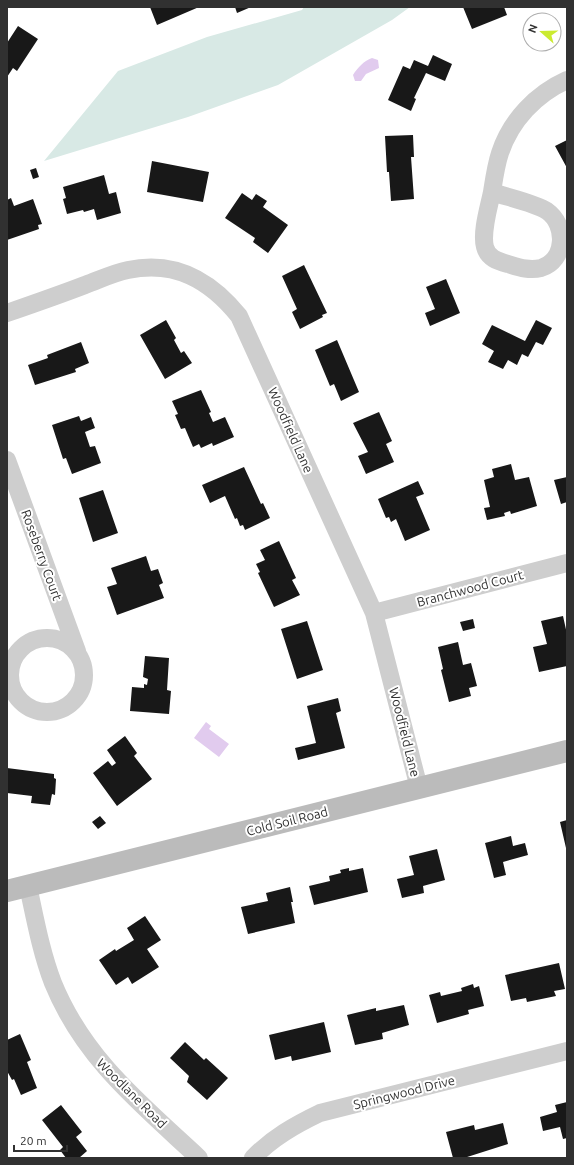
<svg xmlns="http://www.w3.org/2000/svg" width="574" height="1165" font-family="Ubuntu,sans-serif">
<rect width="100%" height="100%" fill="#fff"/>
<path fill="#d8e9e5" d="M304,7H410L392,20L278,85L188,117L44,161L118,71L207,37L302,10Z"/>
<path fill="#e1cbee" d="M372,58L378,60L379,68L366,74L361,81H355L353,75C358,67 364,61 372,58Z
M206,722L211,726L209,729L229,744L219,757L194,738Z"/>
<path fill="#181818" d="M150,7H199L157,25Z
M235,7H251L237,13Z
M463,7H504L507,15L472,29Z
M18,26L38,39L17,71L13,68L7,77V43Z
M433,55L452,64L445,81L426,73L414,98L416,99L411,111L388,100L403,66L410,69L414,60L428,66Z
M413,135L414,157H411L414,199L391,201L389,172H387L385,136Z
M567,140V168L555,146Z
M152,161L209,172L203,202L147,192Z
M36,168L39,177L33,179L30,170Z
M104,175L109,194L116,192L121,213L97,220L94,209L84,212L83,210L67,214L63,199L66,198L63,187Z
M242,193L252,200L256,194L267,201L263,207L288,225L268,253L253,242L255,238L225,218Z
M11,198L14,206L33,199L42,224L38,225L39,229L7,240V200Z
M304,265L327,313L322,315L323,317L300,329L292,312L297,309L282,276Z
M446,279L460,313L430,326L425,313L435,309L426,287Z
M166,320L176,338L174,340L181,353L184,351L192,363L165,379L140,335Z
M536,320L552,328L543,345L536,342L528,357L522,354L517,365L508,360L503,369L488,362L494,351L482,344L492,325L525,341Z
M337,340L359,392L341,401L334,384L330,386L315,350Z
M81,342L89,363L75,369L76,372L35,385L28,365L48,358L47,355Z
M201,390L211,412L209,413L213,422L225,417L234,437L213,446L212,443L201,448L199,444L193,447L185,428L181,429L175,415L178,414L172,401Z
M379,412L392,441L386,444L394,462L366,474L358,456L368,452L353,423Z
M79,416L81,421L91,417L95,428L85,432L90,447L95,446L101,463L72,474L66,458L63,459L52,425Z
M511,464L515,480L529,477L537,506L511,514L510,511L504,513L505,516L487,520L484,508L490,507L484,480L494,477L492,469Z
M244,467L261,504L263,503L270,518L245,530L243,525L240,526L237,518L235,519L225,496L210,503L202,485Z
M567,477V502L561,504L554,480Z
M418,481L424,494L416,497L430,530L405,541L396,519L391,522L389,517L386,518L378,499Z
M103,490L118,533L93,542L79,498Z
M279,541L296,578L292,580L300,595L274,607L258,573L260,572L256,564L265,560L260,550Z
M146,556L151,571L158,569L163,583L159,585L164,598L117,615L107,587L117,584L111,568Z
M563,616L567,634V666L539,672L533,647L547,644L541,621Z
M473,619L475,628L463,631L460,622Z
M307,621L323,670L297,679L281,629Z
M458,642L463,665L471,663L477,686L469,688L471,696L449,702L441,670L443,669L438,647Z
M145,656L169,658L167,690L171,691L169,714L130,711L132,687L144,688V684L147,685L148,679L143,677Z
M338,698L341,711L336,713L345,748L298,760L295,748L316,743L307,706Z
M125,736L137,753L134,756L152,779L117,806L93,773L108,761L112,766L116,763L107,750Z
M7,768L54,774V778L56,779L55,795L52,794L50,805L31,803L32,796L7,793Z
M100,816L106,823L98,829L92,822Z
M567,820V848H566L560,822Z
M511,836L513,846L525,843L528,855L503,862L506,875L494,878L485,843Z
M437,849L445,880L423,886L424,893L402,898L397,879L414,875L409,856Z
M349,868V871L363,868L368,892L314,905L309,886L330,881L329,876L341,873L340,870Z
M290,887L293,902H291L295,923L248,934L241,907L268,901L266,893Z
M145,916L161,940L147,949L159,967L132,984L128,977L116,985L99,960L115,949L116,951L134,940L127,928Z
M559,963L565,989L554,991L556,996L527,1002L526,998L511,1001L505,975Z
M473,984L474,988L479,986L484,1006L468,1010L469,1014L437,1023L429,995L440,992L441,996L462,991L461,988Z
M404,1005L409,1025L382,1033L383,1039L355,1045L347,1015L376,1008V1011Z
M324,1022L331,1052L292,1061L291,1056L275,1060L269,1035Z
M20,1034L31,1060L27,1062L37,1088L21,1095L14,1079L12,1080L7,1071V1040Z
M185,1042L204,1060L206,1058L228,1078L207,1100L187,1082L189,1076L170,1058Z
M567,1102V1138L563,1139L560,1127L543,1131L540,1117L557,1112L555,1105Z
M61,1105L82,1132L76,1137L87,1151L79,1158H66L60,1150L63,1147L42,1120Z
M503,1123L508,1144L464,1158H453L446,1132L474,1125L475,1130Z"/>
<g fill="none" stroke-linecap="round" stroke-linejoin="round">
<path stroke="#cecece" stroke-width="18" d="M492,192C506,197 535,203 547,211C567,225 566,260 541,268C529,271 518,267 508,264C497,261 488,258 485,247C481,232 489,207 492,192Z
M492,192C494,179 496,165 500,153C511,120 536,94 567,80
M7,313C33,304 59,295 85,285C99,280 113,273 128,270C175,260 210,280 239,316L374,613L419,788
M7,460L77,651
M374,613L567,563
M10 675a37 37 0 1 1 74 0a37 37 0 1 1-74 0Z
M28,886C35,918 41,952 53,983C84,1059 141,1104 199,1158
M253,1158C272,1138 295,1125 320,1113L567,1051"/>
<path stroke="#bbb" stroke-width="22" d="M7,891L567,751"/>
</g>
<g text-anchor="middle" stroke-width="4" stroke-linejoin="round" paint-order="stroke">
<g font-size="13" fill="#313131" stroke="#fff">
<text transform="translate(291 430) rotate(66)" y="5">Woodfield Lane</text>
<text transform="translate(42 555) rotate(70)" y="5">Roseberry Court</text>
<text transform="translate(470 588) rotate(-15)" y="5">Branchwood Court</text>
<text transform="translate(405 732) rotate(76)" y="5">Woodfield Lane</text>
<text transform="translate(287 821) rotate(-14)" y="5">Cold Soil Road</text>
<text transform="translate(404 1092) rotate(-14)" y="5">Springwood Drive</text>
<text transform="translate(132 1093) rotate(45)" y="5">Woodlane Road</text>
</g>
</g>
<rect width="574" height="1165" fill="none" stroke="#313131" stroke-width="16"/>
<g transform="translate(542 32) rotate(290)"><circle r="19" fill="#ffffff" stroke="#adadad"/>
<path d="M0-3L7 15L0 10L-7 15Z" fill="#cbeb31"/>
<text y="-6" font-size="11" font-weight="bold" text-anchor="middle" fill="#313131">N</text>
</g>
<path d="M14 1145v6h53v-6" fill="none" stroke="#313131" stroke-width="2"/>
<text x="20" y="1145" font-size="12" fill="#313131" stroke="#ffffff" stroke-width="3" paint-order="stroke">20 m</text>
</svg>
